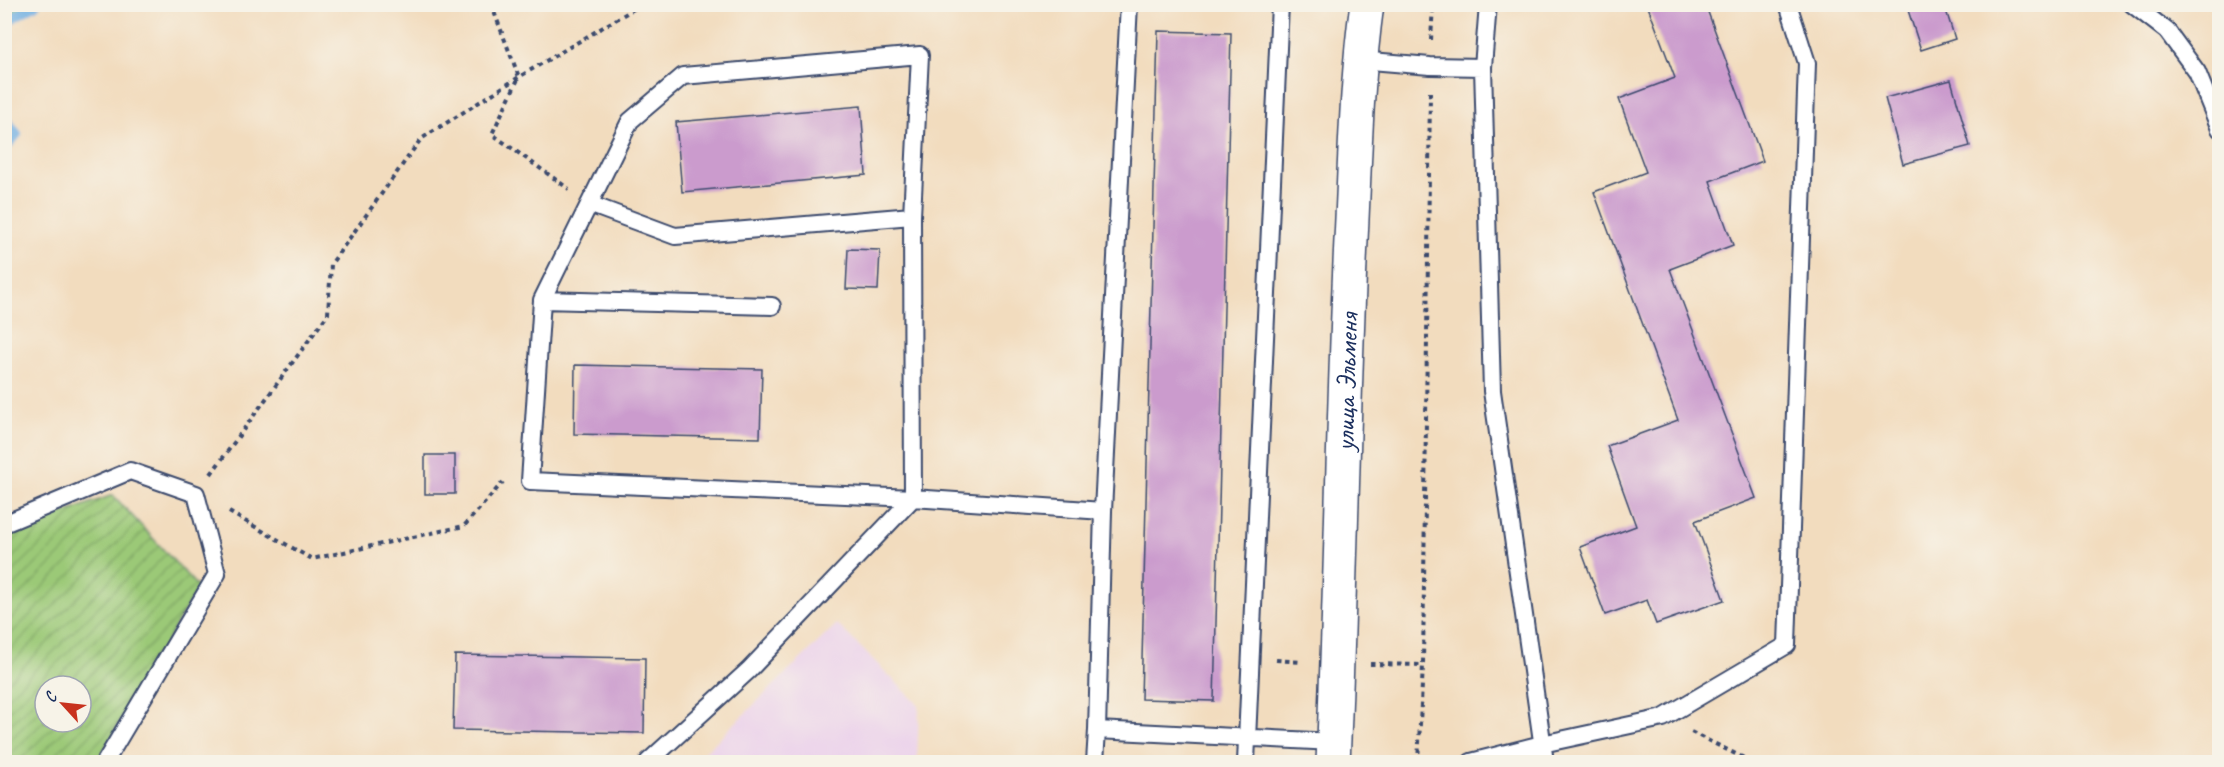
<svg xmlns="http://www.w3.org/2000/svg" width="2224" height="767" font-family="Caveat,sans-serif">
<defs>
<pattern id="garden-furrows" width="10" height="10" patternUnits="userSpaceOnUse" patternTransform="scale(1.5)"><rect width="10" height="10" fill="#9bc977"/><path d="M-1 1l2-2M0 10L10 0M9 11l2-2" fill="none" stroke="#7ea465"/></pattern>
</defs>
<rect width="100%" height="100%" fill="#f7f3e8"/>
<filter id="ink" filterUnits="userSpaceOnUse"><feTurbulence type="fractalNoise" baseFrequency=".0167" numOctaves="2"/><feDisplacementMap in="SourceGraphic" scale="12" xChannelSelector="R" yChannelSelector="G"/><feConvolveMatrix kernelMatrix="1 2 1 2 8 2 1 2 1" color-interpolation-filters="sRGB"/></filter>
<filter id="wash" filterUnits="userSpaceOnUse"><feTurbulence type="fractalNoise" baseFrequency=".008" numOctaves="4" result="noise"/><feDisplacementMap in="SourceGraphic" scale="24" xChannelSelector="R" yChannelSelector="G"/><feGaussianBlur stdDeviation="1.35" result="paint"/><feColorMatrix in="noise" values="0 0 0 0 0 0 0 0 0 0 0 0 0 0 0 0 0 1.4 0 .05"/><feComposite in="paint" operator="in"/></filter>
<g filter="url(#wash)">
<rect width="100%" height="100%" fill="#f2dcbe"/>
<path fill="#ebd1eb" d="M837,624L919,705L917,762H695Z"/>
<path fill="url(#garden-furrows)" stroke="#5b7c6a" stroke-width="1.5" fill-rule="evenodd" d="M5,4H36V5L5,23Z
M5,117L17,134L5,149H4Z
M113,495L198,587L97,762H5L4,538L9,533ZM45,686H81V722H45Z"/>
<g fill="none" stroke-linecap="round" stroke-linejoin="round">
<path stroke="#6faee2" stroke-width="10" d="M4,23L36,4
M4,117L17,134L4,149"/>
</g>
<g id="blocks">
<path fill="#cb9bcd" d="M1647,4H1705L1763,161L1710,181L1733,245L1670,269L1756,498L1695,521L1724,600L1656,624L1647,600L1605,615L1580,547L1636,526L1607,446L1678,420L1594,192L1646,172L1619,99L1675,78Z
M1906,4H1944L1955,39L1921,50Z
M1158,31L1231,33L1214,701L1141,699Z
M1951,80L1970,146L1903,164L1885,98Z
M861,106L866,175L682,192L676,122Z
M848,249L880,250L878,290L846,289Z
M575,365L762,369L760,438L574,434Z
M425,455H455V494H425Z
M455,655L645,658L644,733L453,730Z"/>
</g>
</g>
<g filter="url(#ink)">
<use href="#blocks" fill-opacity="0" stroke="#3b496c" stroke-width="1.5"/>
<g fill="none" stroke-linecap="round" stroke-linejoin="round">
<g stroke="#3b496c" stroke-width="20">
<path id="service" d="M1488,4L1483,67L1492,391L1545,762
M2132,4L2167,31L2197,72L2220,129
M1359,60L1430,66L1483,67
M589,204L675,236L912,216L913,498L749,670L648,762
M912,216L920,55L683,76L630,121L542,300L530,481L913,498L1103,511L1097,730L1334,742
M542,300L772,306
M1103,511L1129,4
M4,524L130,471L196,494L217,574L105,762
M1095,762L1097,730
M1246,762L1280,4
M1471,762L1542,744L1663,718L1787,645L1807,63L1788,4"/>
</g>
<g stroke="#3b496c" stroke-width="36">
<g id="tertiary">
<path id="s1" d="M1333,762C1341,588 1343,414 1351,240C1355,161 1356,83 1367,4"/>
</g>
</g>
<path stroke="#3b496c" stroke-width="4" stroke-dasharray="4.5 4.5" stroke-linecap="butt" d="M491,4L519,77L492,134L569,189
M1431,40L1433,4
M211,474L328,314L331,264L421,139L519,77L642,4
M229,512L312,559L464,526L503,482
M1276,660L1301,662
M1370,664L1423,665
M1691,732L1752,762
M1418,762L1423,665L1430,92"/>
<use href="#service" stroke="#fff" stroke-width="16"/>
<use href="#tertiary" stroke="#fff" stroke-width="33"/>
</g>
</g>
<g text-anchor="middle" stroke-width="4.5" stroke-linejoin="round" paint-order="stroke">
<g font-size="28" fill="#1b2f5e" stroke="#f7f3e8">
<text dy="10" stroke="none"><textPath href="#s1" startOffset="380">улица Эльменя</textPath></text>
</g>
</g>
<rect width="2224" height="767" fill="none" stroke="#f7f3e8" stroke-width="24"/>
<g transform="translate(63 704) rotate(297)"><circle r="28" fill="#f7f3e8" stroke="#9fa5b1" stroke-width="1.5"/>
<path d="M0-4.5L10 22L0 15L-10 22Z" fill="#c8321e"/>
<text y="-9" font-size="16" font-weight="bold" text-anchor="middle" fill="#1b2f5e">С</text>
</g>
</svg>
